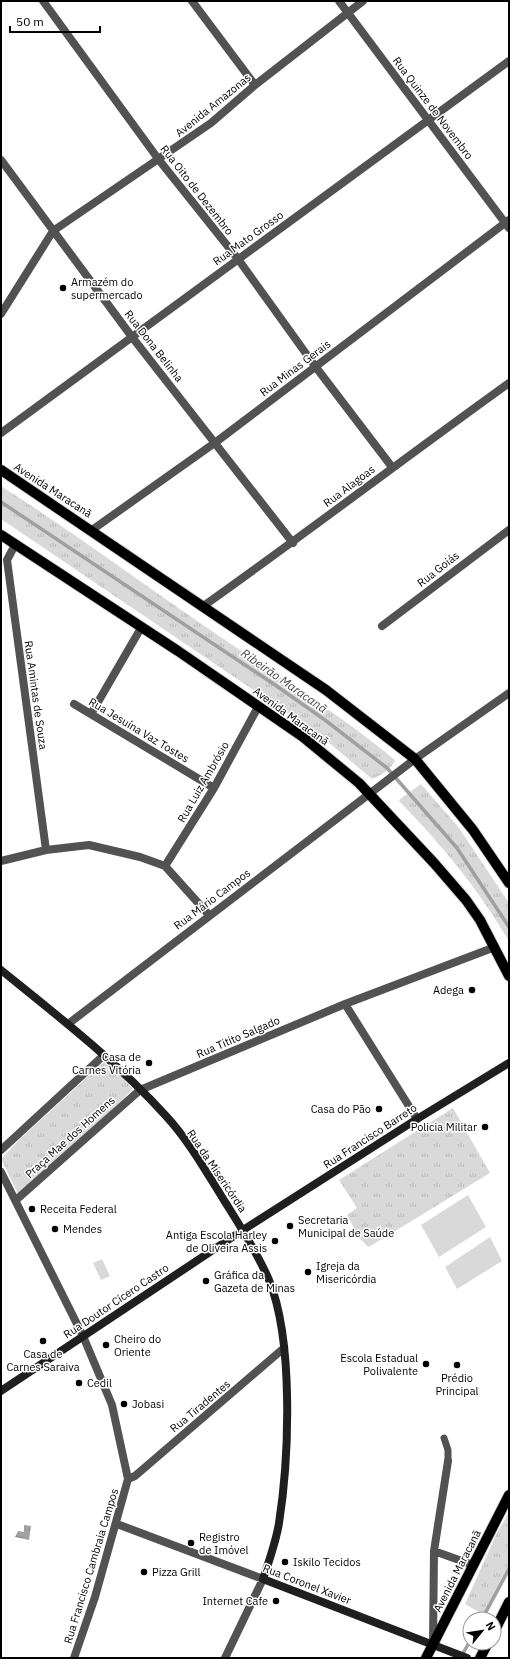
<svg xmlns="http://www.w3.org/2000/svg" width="510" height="1659" font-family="'IBM Plex Sans',sans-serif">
<defs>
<pattern id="park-tufts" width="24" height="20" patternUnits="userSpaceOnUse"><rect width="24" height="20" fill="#d9d9d9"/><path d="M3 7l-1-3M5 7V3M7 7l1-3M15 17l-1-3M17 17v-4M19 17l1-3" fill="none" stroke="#b8b8b8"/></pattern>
<pattern id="water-ripples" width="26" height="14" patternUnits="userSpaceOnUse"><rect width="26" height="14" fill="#a0a0a0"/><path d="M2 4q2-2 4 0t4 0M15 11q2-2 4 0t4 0" fill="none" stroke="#888"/></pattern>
</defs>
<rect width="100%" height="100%" fill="#fff"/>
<path fill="url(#park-tufts)" d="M1,486C78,535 152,591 228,642C284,680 342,716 395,760C392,769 380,776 372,779L327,741L292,716L1,519Z
M421,784L459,828L509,903V941C478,889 443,846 400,802L399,800Z
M104,1062L122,1077L133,1089L106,1116L18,1194L1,1159L20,1139Z
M453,1108L490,1173L369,1247L360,1239L347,1215L357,1208L339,1180Z
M509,1512V1572L486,1616L465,1604L496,1535Z"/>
<path fill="#d9d9d9" d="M468,1195L486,1227L439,1257L421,1225Z
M490,1237L502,1261L457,1289L445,1267Z
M102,1259L110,1276L101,1280L93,1263Z"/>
<path fill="url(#water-ripples)" d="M24,1525L31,1526L29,1540L15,1537L18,1531L24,1532Z"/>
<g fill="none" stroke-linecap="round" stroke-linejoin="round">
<path stroke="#a0a0a0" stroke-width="3.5" d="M1,502L275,685L325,720L387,768L457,848L509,927
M482,1619L509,1569
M462,1655L470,1641"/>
<g stroke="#dbdbdb" stroke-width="12">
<path id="primary" d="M1,470L326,690L415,759L473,830L509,883
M1,535L178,651L303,737L359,783L434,863L466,900L480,920L509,976
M494,1632L509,1602
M426,1658L509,1495
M480,1658L488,1643"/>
</g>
<path stroke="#525252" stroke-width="7" d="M444,1438L448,1450V1461"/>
<path stroke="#525252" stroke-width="8" d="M43,1L159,160L238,259L315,366L392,467
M192,1L255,85
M339,1L509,228
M1,160L132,337L293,543
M1,314L53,231L211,123L255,85L363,1
M1,433L509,61
M92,530L216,442L509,220
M15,545L7,560L46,850
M202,607C305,534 406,457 509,383
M382,626L509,530
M74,704L214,788
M91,714L141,628
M1,861L46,850L89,845L140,857L165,866L209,915
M165,866L214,788L258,707
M345,1004L417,1119
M68,1024L415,759L509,693
M1,1150L103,1056
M1,1172L83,1336L112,1405L128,1479L95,1597L74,1658
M16,1200L140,1090L345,1004L495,947
M128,1479L135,1476L284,1348
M117,1524L263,1579L225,1658
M434,1551L473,1565
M433,1644L434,1551L448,1461"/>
<path stroke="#1f1f1f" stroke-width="8" d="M1,970C58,1016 117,1062 166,1116C190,1142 208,1175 227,1205C242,1229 258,1254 269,1280C294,1341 289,1459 279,1523C276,1542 269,1561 263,1579L467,1658
M1,1391L243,1230L417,1119L509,1063"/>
<use href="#primary" stroke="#000" stroke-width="10"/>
</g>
<g fill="#000" stroke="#fff" stroke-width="1.5">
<circle cx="63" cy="288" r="4"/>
<circle cx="472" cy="990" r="4"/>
<circle cx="149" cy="1063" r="4"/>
<circle cx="379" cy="1109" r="4"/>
<circle cx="485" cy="1127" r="4"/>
<circle cx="32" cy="1209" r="4"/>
<circle cx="290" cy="1226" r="4"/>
<circle cx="55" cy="1229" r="4"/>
<circle cx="275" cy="1241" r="4"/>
<circle cx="308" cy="1272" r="4"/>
<circle cx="206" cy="1281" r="4"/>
<circle cx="43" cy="1341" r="4"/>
<circle cx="106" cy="1345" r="4"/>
<circle cx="426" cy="1364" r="4"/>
<circle cx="457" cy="1365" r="4"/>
<circle cx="79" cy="1383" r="4"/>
<circle cx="124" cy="1404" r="4"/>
<circle cx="191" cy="1543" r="4"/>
<circle cx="285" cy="1562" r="4"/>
<circle cx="144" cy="1572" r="4"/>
<circle cx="276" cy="1601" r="4"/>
</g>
<g text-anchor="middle" stroke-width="3" stroke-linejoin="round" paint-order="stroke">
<g font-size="11" fill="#000" stroke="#fff">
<text transform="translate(213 105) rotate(-39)" y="4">Avenida Amazonas</text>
<text transform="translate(433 108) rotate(53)" y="4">Rua Quinze de Novembro</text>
<text transform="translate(197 190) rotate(52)" y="4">Rua Oito de Dezembro</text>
<text transform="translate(248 238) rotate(-36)" y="4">Rua Mato Grosso</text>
<text transform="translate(154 346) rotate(52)" y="4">Rua Dona Belinha</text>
<text transform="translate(295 368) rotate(-37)" y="4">Rua Minas Gerais</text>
<text transform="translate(349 486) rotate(-37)" y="4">Rua Alagoas</text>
<text transform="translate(53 490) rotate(33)" y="4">Avenida Maracanã</text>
<text transform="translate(438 569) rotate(-38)" y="4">Rua Goiás</text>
<text transform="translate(36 695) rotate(82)" y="4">Rua Amintas de Souza</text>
<text transform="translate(291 716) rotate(36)" y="4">Avenida Maracanã</text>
<text transform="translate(139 730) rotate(31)" y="4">Rua Jesuína Vaz Tostes</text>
<text transform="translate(203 782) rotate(-60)" y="4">Rua Luiz Ambrósio</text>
<text transform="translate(212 899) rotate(-37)" y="4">Rua Mário Campos</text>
<text transform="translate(238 1037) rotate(-23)" y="4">Rua Titito Salgado</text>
<text transform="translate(370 1136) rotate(-33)" y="4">Rua Francisco Barreto</text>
<text transform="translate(70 1137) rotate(-42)" y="4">Praça Mae dos Homens</text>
<text transform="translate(217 1171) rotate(56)" y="4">Rua da Misericórdia</text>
<text transform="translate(116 1301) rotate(-34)" y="4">Rua Doutor Cícero Castro</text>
<text transform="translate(200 1406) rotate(-40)" y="4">Rua Tiradentes</text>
<text transform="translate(91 1566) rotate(-73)" y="4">Rua Francisco Cambraia Campos</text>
<text transform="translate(457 1571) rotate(-63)" y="4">Avenida Maracanã</text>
<text transform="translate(307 1584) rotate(21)" y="4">Rua Coronel Xavier</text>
</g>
<g font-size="11" fill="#000" stroke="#fff" text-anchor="start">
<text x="71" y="286">Armazém do<tspan x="71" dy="13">supermercado</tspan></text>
<text x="464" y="994" text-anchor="end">Adega</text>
<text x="141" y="1061" text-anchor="end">Casa de<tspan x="141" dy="13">Carnes Vitória</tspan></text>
<text x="371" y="1113" text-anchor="end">Casa do Pão</text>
<text x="477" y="1131" text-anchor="end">Policia Militar</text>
<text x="40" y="1213">Receita Federal</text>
<text x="298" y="1224">Secretaria<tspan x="298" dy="13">Municipal de Saúde</tspan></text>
<text x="63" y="1233">Mendes</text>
<text x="267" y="1239" text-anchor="end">Antiga Escola Harley<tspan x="267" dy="13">de Oliveira Assis</tspan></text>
<text x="316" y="1270">Igreja da<tspan x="316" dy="13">Misericórdia</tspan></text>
<text x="214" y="1279">Gráfica da<tspan x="214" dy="13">Gazeta de Minas</tspan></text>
<text x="114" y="1343">Cheiro do<tspan x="114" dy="13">Oriente</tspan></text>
<text x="43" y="1358" text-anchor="middle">Casa de<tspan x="43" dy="13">Carnes Saraiva</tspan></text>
<text x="418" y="1362" text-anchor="end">Escola Estadual<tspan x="418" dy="13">Polivalente</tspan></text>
<text x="457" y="1382" text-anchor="middle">Prédio<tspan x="457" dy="13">Principal</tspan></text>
<text x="87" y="1387">Cedil</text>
<text x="132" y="1408">Jobasi</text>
<text x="199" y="1541">Registro<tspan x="199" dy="13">de Imóvel</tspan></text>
<text x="293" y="1566">Iskilo Tecidos</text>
<text x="152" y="1576">Pizza Grill</text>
<text x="268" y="1605" text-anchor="end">Internet Cafe</text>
</g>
<g font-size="12" font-style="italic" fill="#414141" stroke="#fff">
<text transform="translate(284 681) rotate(35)" y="4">Ribeirão Maracanã</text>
</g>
</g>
<rect width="510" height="1659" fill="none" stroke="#000000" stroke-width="4"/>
<g transform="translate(482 1631) rotate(60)"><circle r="19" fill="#ffffff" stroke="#999999"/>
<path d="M0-3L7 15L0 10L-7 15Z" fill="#000000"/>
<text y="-6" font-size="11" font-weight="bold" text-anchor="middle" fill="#000000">N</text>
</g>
<path d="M10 26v6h90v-6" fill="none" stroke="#000000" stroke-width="2"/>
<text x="16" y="26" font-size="12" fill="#000000" stroke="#ffffff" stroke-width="3" paint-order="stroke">50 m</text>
</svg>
